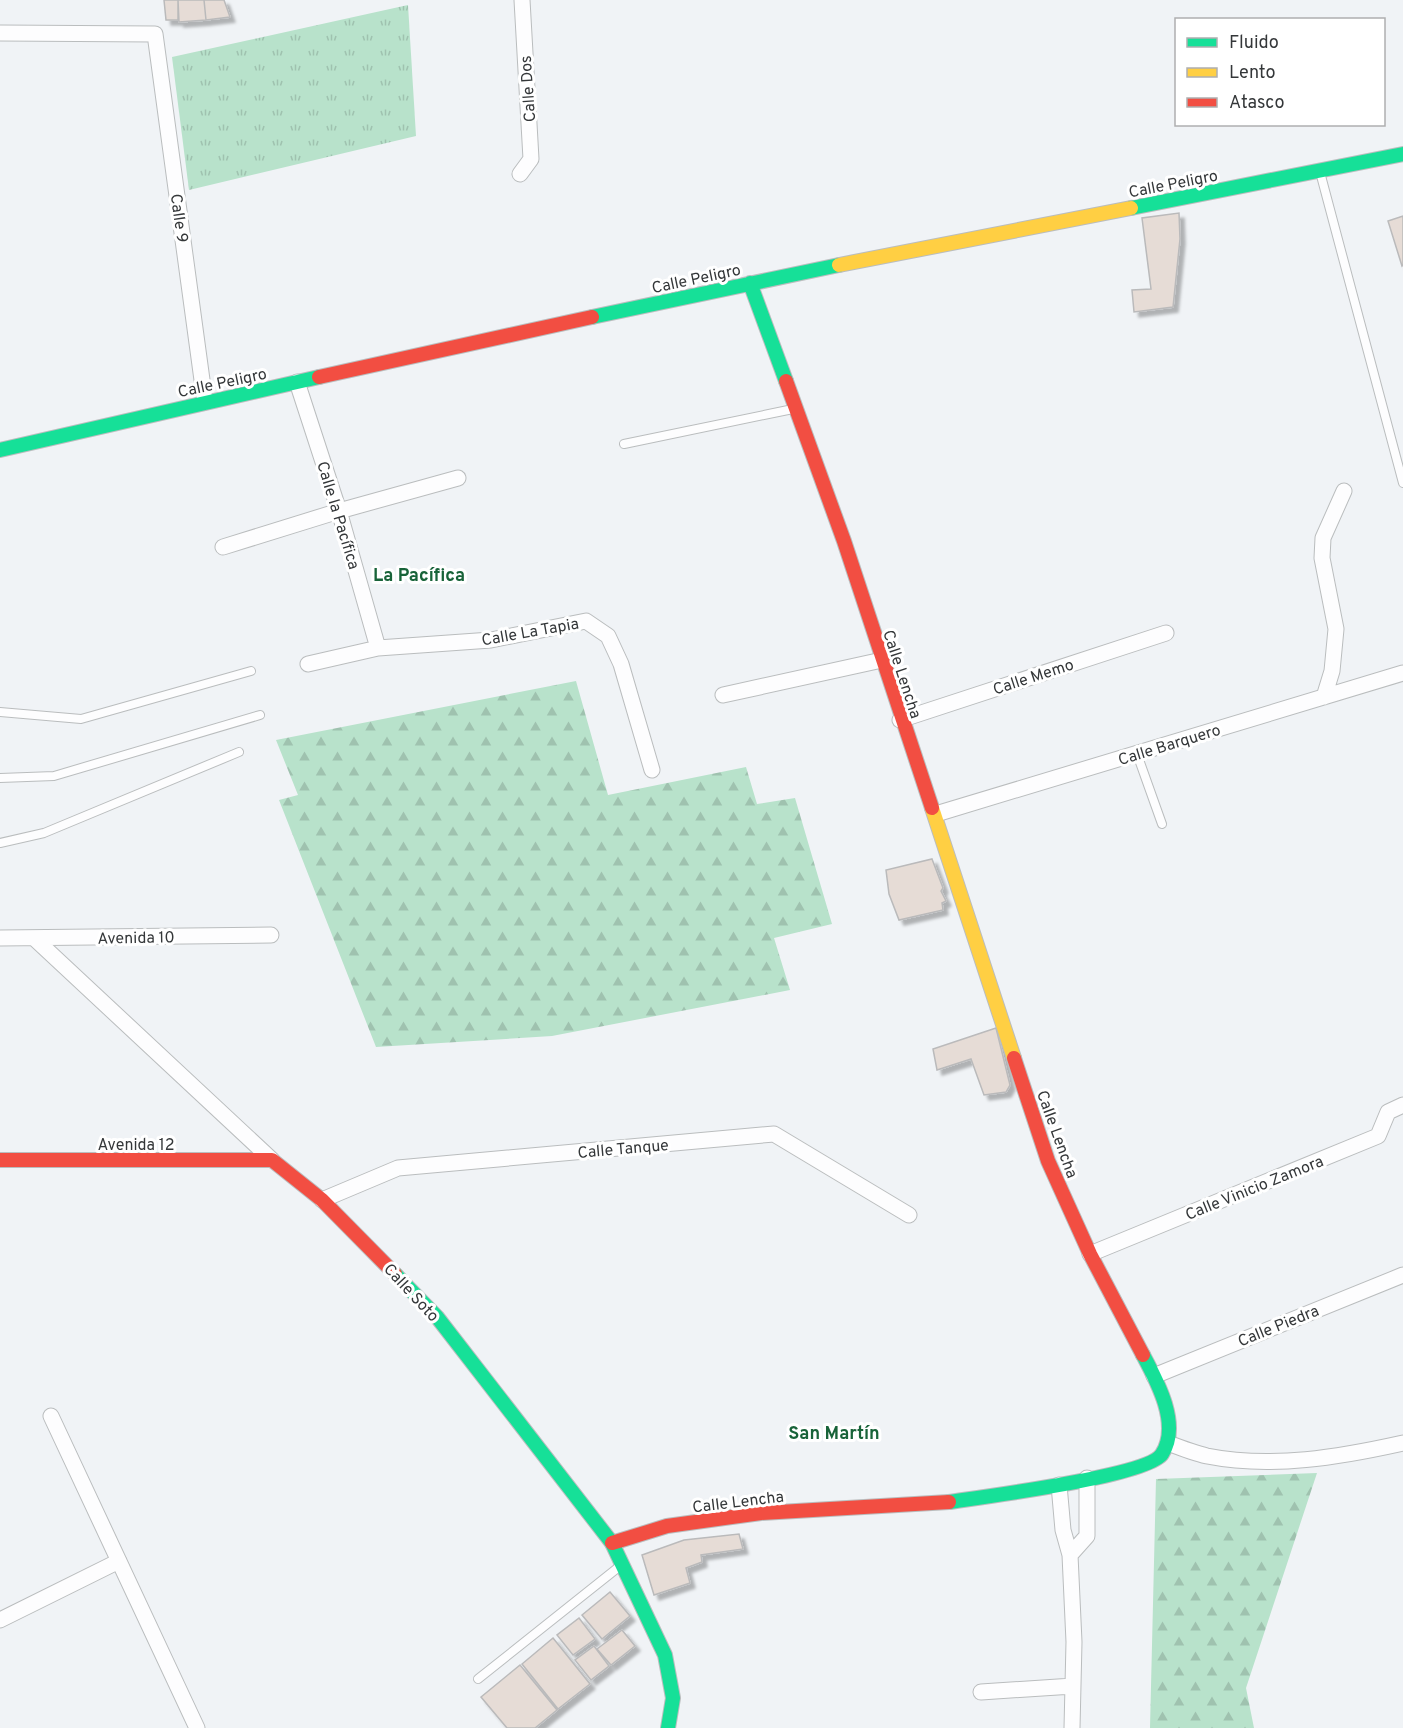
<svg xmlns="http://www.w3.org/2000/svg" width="1403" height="1728" font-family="Overpass,sans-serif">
<defs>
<pattern id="grass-tufts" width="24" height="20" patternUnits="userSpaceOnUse" patternTransform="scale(1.5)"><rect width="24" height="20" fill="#b8e2cb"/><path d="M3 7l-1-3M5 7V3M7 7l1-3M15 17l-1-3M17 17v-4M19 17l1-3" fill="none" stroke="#9fc2af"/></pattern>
<pattern id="forest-firs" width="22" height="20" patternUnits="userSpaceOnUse" patternTransform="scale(1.5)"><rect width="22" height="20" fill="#b8e2cb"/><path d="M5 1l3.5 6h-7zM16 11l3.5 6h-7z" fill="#9fc2af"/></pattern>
<filter id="shadow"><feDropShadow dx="5" dy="5" stdDeviation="1.5" flood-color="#0004"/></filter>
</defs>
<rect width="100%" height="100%" fill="#f0f3f6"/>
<path fill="url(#grass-tufts)" d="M408,5L416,136L189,190L172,57Z"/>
<path fill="url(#forest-firs)" d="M576,681L608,795L746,767L757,804L795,798L832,924L774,938L790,990L552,1036L376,1047L279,800L298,795L276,740Z
M1317,1473L1246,1688L1254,1728H1150L1156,1479Z"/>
<path fill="#e6dcd6" stroke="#bababb" stroke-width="1.5" filter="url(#shadow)" d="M164,0H178V20H166Z
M178,0H204L206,20L179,22Z
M204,0H224L230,17L206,20Z
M1179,213L1180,239L1173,307L1134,312L1132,290L1151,289L1142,218Z
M1403,216V265L1402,266L1388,221Z
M932,859L943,888L941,891L946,901L942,903L943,910L899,920L889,894L886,870Z
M996,1028L1010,1085L1006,1092L984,1095L971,1059L937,1070L933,1049Z
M739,1534L743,1549L701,1555L702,1562L686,1568L690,1583L654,1595L642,1555L684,1540Z
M610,1592L630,1616L602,1639L582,1615Z
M579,1618L595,1639L573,1655L557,1635Z
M622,1630L635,1646L611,1665L597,1649Z
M553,1638L590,1684L558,1709L522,1664Z
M594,1646L609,1666L591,1680L575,1660Z
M520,1665L557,1710L535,1728H507L481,1697Z"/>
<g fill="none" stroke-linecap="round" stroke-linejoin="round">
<g stroke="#babdbe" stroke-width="10">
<path id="lane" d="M1320,172L1403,483
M624,444L793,409
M0,712L81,719L251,671
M1137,754L1162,824
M0,778L54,776L260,715
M0,843L44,833L239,752
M478,1679L620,1566"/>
</g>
<g stroke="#babdbe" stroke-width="17">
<path id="street" d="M0,33L155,34L205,402
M520,174L531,159L522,0
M297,382L339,511L378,648
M223,547L339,511L458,478
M308,664L378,648L491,640L586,621L608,636L621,664L652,770
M723,695L882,660
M1324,697L1332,671L1336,629L1322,558L1323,538L1344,491
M900,720L1166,633
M936,814L1403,673
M0,938L271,935
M34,938L272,1160
M322,1200L398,1168L774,1134L909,1215
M1090,1254L1378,1136L1388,1112L1403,1105
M1154,1376L1403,1275
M51,1416L197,1728
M1168,1443C1181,1448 1194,1453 1207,1456C1272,1469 1340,1457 1403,1443
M1059,1485L1063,1530L1070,1555L1074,1642L1072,1728
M1070,1555L1087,1536V1478
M0,1620L119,1561
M981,1692L1073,1686"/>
</g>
<g stroke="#babdbe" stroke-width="16">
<path id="fast" d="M1131,208L1403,154
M750,283L786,381
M592,317L839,265
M0,450L319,377
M395,1274L437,1317L612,1543L665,1655L673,1698L668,1728
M949,1502C982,1497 1148,1476 1162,1454C1181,1425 1157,1381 1143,1355"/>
</g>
<g stroke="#babdbe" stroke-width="16">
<path id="slow" d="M839,265L1131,208
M932,808L1014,1058"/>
</g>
<g stroke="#babdbe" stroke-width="16">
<path id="jam" d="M319,377L592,317
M786,381L844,541L932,808
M1014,1058L1048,1161L1090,1254L1143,1355
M0,1160H272L322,1200L395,1274
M612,1543L667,1526L761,1513L949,1502"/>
</g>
<use href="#lane" stroke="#fdfdfe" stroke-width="8"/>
<use href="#street" stroke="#fdfdfe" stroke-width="15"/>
<use href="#fast" stroke="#16e098" stroke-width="14"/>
<use href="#slow" stroke="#ffcf43" stroke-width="14"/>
<use href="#jam" stroke="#f24e42" stroke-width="14"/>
</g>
<g text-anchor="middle" stroke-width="6" stroke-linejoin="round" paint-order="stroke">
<g font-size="16" fill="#343739" stroke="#fff">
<text transform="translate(527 89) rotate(-94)" y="6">Calle Dos</text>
<text transform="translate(1173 183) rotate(-11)" y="6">Calle Peligro</text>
<text transform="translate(180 218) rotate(82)" y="6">Calle 9</text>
<text transform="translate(696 278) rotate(-12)" y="6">Calle Peligro</text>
<text transform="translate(222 382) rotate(-12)" y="6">Calle Peligro</text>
<text transform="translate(339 515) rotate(73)" y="6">Calle la Pacífica</text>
<text transform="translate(530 631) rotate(-10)" y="6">Calle La Tapia</text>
<text transform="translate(903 674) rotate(72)" y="6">Calle Lencha</text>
<text transform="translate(1033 676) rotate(-18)" y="6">Calle Memo</text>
<text transform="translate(1169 744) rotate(-17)" y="6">Calle Barquero</text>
<text transform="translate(136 937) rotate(-1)" y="6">Avenida 10</text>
<text transform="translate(1058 1134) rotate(70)" y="6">Calle Lencha</text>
<text x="136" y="1150">Avenida 12</text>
<text transform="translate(623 1148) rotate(-5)" y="6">Calle Tanque</text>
<text transform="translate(1254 1187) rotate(-22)" y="6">Calle Vinicio Zamora</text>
<text transform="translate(412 1292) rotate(47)" y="6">Calle Soto</text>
<text transform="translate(1278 1325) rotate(-22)" y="6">Calle Piedra</text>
<text transform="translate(738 1501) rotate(-7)" y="6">Calle Lencha</text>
</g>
<g font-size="18" font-weight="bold" fill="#186339" stroke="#fff">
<text x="419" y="581">La Pacífica</text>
<text x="834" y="1439">San Martín</text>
</g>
</g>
<rect x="1175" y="18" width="210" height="108" fill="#ffffff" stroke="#aeafb0" stroke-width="1.5"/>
<rect x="1187" y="38" width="30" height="9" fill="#16e098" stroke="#aeafb0" stroke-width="1.5"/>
<text x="1229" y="48" font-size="18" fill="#343739">Fluido</text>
<rect x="1187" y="68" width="30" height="9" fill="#ffcf43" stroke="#aeafb0" stroke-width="1.5"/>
<text x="1229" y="78" font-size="18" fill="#343739">Lento</text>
<rect x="1187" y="98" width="30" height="9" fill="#f24e42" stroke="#aeafb0" stroke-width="1.5"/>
<text x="1229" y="108" font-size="18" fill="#343739">Atasco</text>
</svg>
